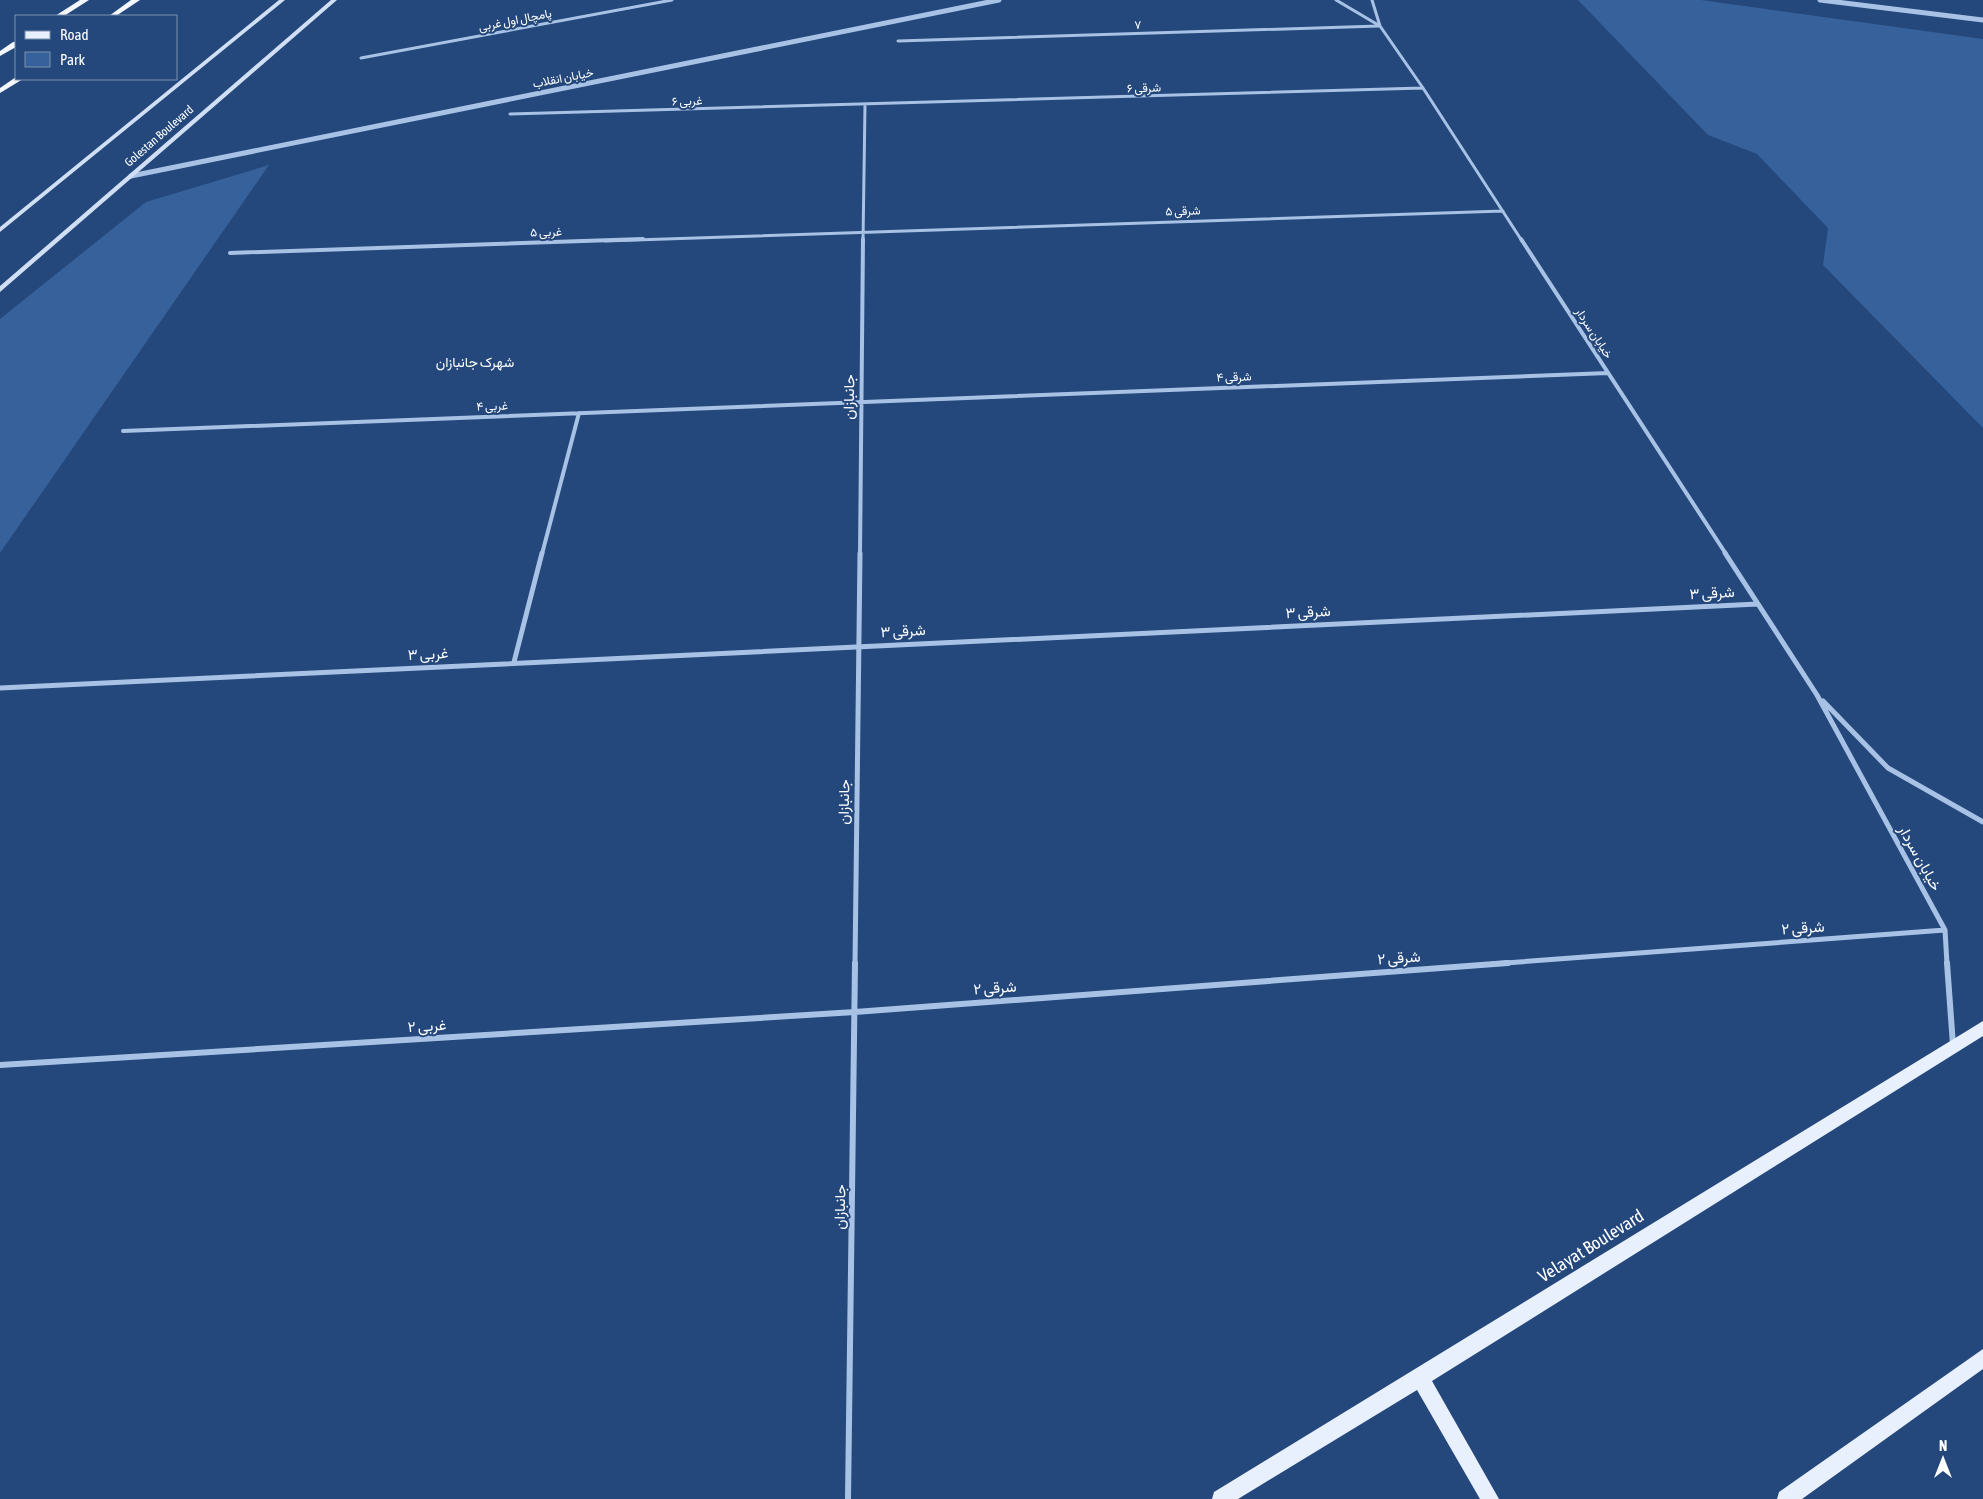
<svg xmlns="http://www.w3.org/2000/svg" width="1983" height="1499" font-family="'Asap Condensed',Vazirmatn,sans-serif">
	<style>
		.green { fill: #37619a }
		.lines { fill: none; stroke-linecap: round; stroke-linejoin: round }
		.minor-far3 { stroke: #a8c2e5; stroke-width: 3 }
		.minor-far2 { stroke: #a8c2e5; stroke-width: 4 }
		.minor-far1 { stroke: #a8c2e5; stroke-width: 5 }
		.minor { stroke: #a8c2e5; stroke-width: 6 }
		.tertiary { stroke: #a8c2e5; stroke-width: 5 }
		.secondary { fill: #d1dff5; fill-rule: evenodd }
		.primary { fill: #e8effd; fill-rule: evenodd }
		.trunk { fill: #f4f7fe; fill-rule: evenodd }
		.labels { text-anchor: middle; stroke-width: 4; stroke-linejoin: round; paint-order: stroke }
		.far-street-label { font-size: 12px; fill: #fff; stroke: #24487c }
		.far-neighbourhood-label { font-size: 14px; fill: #fff; stroke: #24487c }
		.street-label { font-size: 15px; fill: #fff; stroke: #24487c }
		.near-street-label { font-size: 18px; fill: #fff; stroke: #24487c }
	</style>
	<rect width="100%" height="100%" fill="#24487c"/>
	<path class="green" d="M1578,0H1701L1983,39V428L1823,265L1828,228L1757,154L1708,135Z
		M269,165L0,553V319L146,202Z"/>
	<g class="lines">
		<path class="minor-far3" d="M1336,0L1380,26L1423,88L1522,241
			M1372,0L1380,26
			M898,41L1379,26
			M361,58L672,0
			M510,114L1423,88
			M605,241L1503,211
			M863,241L865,105"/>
		<path class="minor-far2" d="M1521,239L1726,554
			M230,253L643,239
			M123,431L1608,373
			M542,554L579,413
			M860,554L863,239"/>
		<path class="minor-far1" d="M1725,553L1817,695L1945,930L1947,964
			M514,662L542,553
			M0,688L1758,604
			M1823,701L1888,768L1983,822
			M855,964L860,553
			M1492,964L1945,930"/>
		<path class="minor" d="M1947,963L1953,1045
			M0,1065L855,1012L1508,963
			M848,1499L855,963"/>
		<path class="tertiary" d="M1820,0L1983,20
			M131,176L999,0"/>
		<path class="secondary" d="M279,0H285L0,232V227Z
			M331,0H337L0,292V286Z"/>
		<path class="primary" d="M1983,1021V1036L1432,1381L1499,1499H1480L1417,1390L1238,1499H1212L1214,1492Z
			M1983,1349V1369L1802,1499H1777L1779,1492Z"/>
		<path class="trunk" d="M80,0H89L64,16H55Z
			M131,0H140L116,16H109Z
			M13,42H16V47L0,56V51Z
			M16,77L23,79L0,93V88Z"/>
	</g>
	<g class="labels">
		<g class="far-street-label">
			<text transform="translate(515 20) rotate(-11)" y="4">پامچال اول غربی</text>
			<text transform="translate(1138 25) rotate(-2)" y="4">۷</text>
			<text transform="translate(563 78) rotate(-11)" y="4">خیابان انقلاب</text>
			<text transform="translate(1144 88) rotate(-2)" y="4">۶ شرقی</text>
			<text transform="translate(687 101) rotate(-2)" y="4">۶ غربی</text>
			<text transform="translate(159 136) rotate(-41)" y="4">Golestan Boulevard</text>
			<text transform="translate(1183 211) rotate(-2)" y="4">۵ شرقی</text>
			<text transform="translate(546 232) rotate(-2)" y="4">۵ غربی</text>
			<text transform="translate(1594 333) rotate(57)" y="4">خیابان سردار</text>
			<text transform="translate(1234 377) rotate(-2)" y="4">۴ شرقی</text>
			<text transform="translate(492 406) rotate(-2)" y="4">۴ غربی</text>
		</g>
		<g class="far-neighbourhood-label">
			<text x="475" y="367">شهرک جانبازان</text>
		</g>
		<g class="street-label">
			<text transform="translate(849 397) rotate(-89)" y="5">جانبازان</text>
			<text transform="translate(1712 593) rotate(-3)" y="5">۳ شرقی</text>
			<text transform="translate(1308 612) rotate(-3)" y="5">۳ شرقی</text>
			<text transform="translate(903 631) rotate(-3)" y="5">۳ شرقی</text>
			<text transform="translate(428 654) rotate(-3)" y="5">۳ غربی</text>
			<text transform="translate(844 802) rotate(-89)" y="5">جانبازان</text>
			<text transform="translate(1920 858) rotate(61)" y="5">خیابان سردار</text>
			<text transform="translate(1803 928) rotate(-4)" y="5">۲ شرقی</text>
			<text transform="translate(1399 958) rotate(-4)" y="5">۲ شرقی</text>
			<text transform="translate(995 988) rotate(-4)" y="5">۲ شرقی</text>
			<text transform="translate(427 1026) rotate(-4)" y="5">۲ غربی</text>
			<text transform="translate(840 1207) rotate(-89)" y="5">جانبازان</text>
		</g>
		<g class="near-street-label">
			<text transform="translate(1591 1246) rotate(-32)" y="6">Velayat Boulevard</text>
		</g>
	</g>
	<rect x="15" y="15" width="162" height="65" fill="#24487c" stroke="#7c91b0"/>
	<rect x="25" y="31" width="25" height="8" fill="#e8effd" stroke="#7c91b0"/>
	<text x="60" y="40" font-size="15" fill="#ffffff">Road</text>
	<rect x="25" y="52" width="25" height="15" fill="#37619a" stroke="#7c91b0"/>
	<text x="60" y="65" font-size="15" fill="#ffffff">Park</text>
	<g transform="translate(1943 1459)" stroke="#24487c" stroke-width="4" paint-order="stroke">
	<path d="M0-4L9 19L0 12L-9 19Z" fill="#ffffff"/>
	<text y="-8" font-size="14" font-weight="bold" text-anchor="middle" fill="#ffffff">N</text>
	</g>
</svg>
